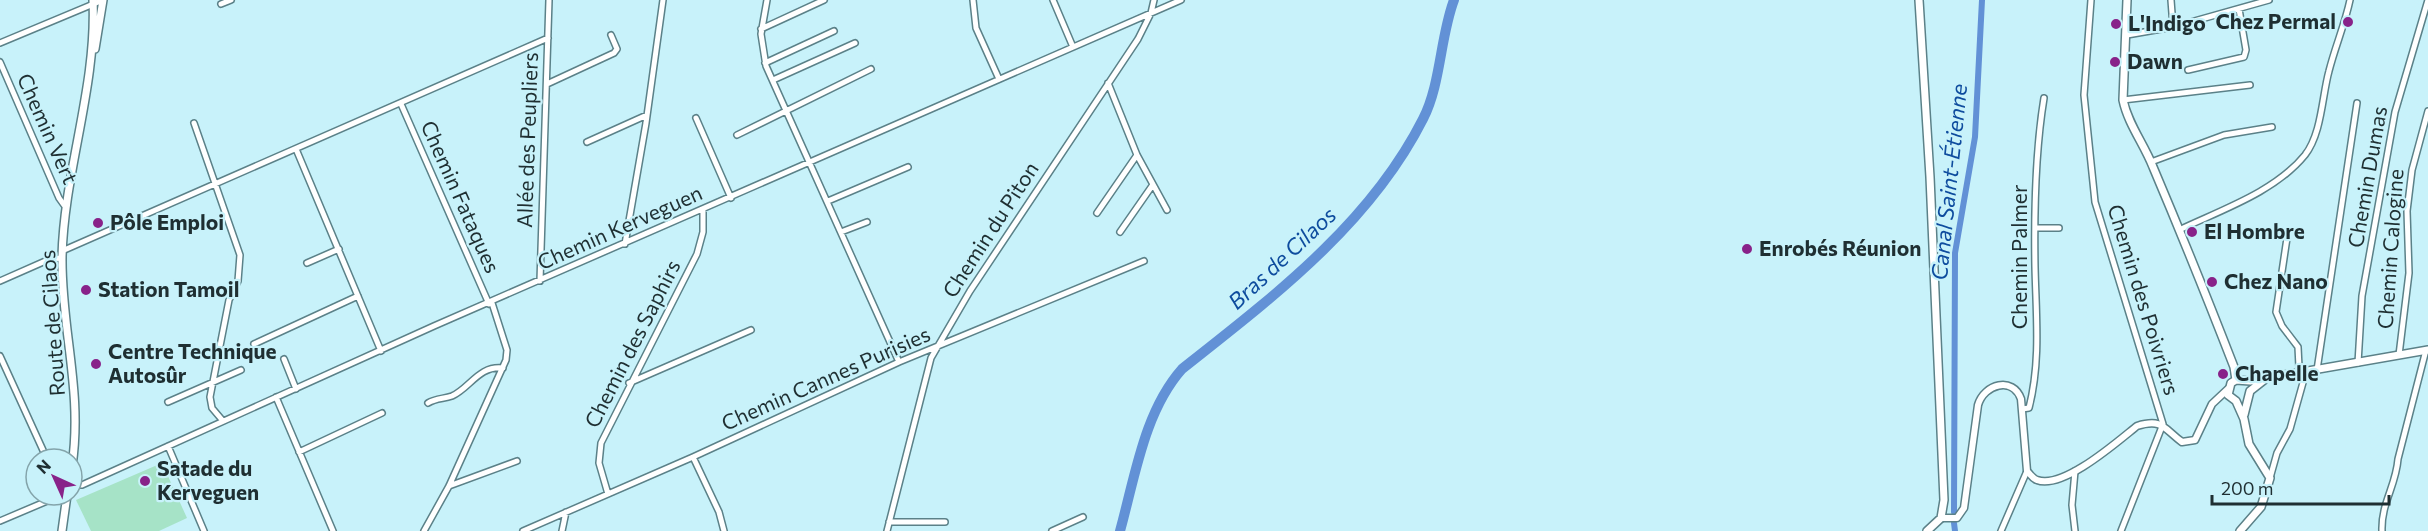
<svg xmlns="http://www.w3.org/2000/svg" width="2428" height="531" font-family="Commissioner,sans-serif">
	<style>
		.green { fill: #a6e3c7 }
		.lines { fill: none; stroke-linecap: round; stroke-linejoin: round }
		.canal { stroke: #6291d6; stroke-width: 6 }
		.river { stroke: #6291d6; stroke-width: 10 }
		.minor-casing { stroke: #5b8188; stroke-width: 8 }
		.tertiary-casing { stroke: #5b8188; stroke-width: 9 }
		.secondary-casing { stroke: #5b8188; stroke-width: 10 }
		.minor { stroke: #fff; stroke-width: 5 }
		.tertiary { stroke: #fff; stroke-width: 6 }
		.secondary { stroke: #fff; stroke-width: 7 }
		.poi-dot { fill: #882289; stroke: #c8f2fa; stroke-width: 2 }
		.labels { text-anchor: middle; stroke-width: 4.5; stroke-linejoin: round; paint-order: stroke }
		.poi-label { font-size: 21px; font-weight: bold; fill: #1f2f32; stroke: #c8f2fa; text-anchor: start }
		.street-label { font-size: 21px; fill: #1f2f32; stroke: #c8f2fa }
		.water-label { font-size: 22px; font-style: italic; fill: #0e4c9e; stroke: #c8f2fa }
	</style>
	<rect width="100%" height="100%" fill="#c8f2fa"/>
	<path class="green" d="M162,463L187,518L159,531H91L76,500Z"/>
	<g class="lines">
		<path class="canal" d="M1954,512L1955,253L1975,137L1982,0
			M1954,523L1955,531"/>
		<path class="river" d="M1120,531C1135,477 1144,412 1182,369C1273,297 1370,224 1423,119C1441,84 1440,37 1454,0"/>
		<defs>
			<path id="minor" d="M767,0L761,34L766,66L899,362
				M973,0L976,28L999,79
				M1053,0L1073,47
				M2091,0L2084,95L2095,202L2163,424L2121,531
				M2171,0L2173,27
				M221,4L231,0
				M761,29L824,0
				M2127,35L2173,27L2269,0
				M0,43L103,0
				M0,62L59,198L64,205H67
				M765,63L834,31
				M2188,70L2244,57L2246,50L2239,9
				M773,80L855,43
				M1108,83L1137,155L1167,210
				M547,84L614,53L617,49L611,35
				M2123,100L2250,85
				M401,104L489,304
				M696,118L731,198
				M194,123L240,255L238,281L229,300L210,397L212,408L223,421
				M737,135L871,69
				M587,142L647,115
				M296,149L381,351
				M2151,162L2224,135L2272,127
				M828,201L908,167
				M1097,213L1137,155
				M2035,228H2059
				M2179,230C2221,210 2275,192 2305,155C2322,133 2322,96 2329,71C2335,47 2345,24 2350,0
				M841,232L867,222
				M1120,232L1152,186
				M625,244L646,123L663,0
				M62,251L548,38
				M307,263L339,249
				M0,281L50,259L62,258
				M540,281L549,0
				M254,344L358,296
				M2399,355L2409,273L2407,211L2412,170L2428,111
				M0,356L47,459
				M284,359L296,389
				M2358,363L2362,296L2395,112L2428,0
				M2317,370L2357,103
				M629,383L751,330
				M276,397L333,531
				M168,402L241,370
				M428,403C436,398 444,399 452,396C470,388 479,365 503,368
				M2022,409L2029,408C2041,361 2036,314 2035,267C2034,210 2035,153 2044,98
				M168,446L204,531
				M299,452L382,413
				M693,457L719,512L724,531
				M2270,478L2277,453L2290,429L2304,379L2299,367L2298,347L2282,326L2276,312L2287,238
				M72,485H82L434,326L1181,0
				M449,486L517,461
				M608,494L599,463L601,443L697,254L703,232V210
				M0,521L59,496H67
				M889,522H945
				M424,531L449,486L506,360L507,350L492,303
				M523,531L693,457L899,362L1144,261
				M562,531L566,512
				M887,531L931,358L970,291L1138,39L1151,13L1154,0
				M1052,531L1083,517
				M2001,531L2027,471
				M2075,531L2072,505L2075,471
				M2382,531C2381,503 2396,486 2398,459L2426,350"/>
			<path id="tertiary" d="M1941,518H1957L1964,508L1978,405C1984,384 2013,376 2021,399L2027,471C2030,474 2033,479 2037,480C2063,490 2118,441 2137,426C2163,418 2164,429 2182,442L2195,440L2212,404L2228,389"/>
			<path id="secondary" d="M1919,0L1930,177L1944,500L1941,518L1927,531
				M2127,0L2123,100C2128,124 2144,144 2153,167C2181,233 2208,300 2234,367L2236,380
				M95,49L103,0
				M2244,415L2250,391L2264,380
				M72,466C83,391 61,329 62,257C64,171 97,87 93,0
				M62,531L67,495
				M2240,531L2261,507L2270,478L2249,444L2244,419L2236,401L2228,395L2231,383L2236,380L2250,381L2428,350"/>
		</defs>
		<use href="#minor" class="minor-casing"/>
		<use href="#tertiary" class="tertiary-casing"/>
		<use href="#secondary" class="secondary-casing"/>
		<use href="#minor" class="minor"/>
		<use href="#tertiary" class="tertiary"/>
		<use href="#secondary" class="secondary"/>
	</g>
	<g class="poi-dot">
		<circle cx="2348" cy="22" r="6"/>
		<circle cx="2116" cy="24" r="6"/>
		<circle cx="2115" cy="62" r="6"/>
		<circle cx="98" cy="223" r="6"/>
		<circle cx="2192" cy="232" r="6"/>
		<circle cx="1747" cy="249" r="6"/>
		<circle cx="2212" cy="282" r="6"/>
		<circle cx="86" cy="290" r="6"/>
		<circle cx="96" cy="364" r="6"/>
		<circle cx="2223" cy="374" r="6"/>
		<circle cx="145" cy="481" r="6"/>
	</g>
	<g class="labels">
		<g class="poi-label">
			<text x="2336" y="29" text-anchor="end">Chez Permal</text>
			<text x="2128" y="31">L'Indigo</text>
			<text x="2127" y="69">Dawn</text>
			<text x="110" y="230">Pôle Emploi</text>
			<text x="2204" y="239">El Hombre</text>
			<text x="1759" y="256">Enrobés Réunion</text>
			<text x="2224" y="289">Chez Nano</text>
			<text x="98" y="297">Station Tamoil</text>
			<text x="108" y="359">Centre Technique<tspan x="108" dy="24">Autosûr</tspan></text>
			<text x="2235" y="381">Chapelle</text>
			<text x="157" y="476">Satade du<tspan x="157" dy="24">Kerveguen</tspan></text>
		</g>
		<g class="street-label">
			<text transform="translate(47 129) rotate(66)" y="7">Chemin Vert</text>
			<text transform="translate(528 140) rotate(-88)" y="7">Allée des Peupliers</text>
			<text transform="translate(2368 177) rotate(-80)" y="7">Chemin Dumas</text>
			<text transform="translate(460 197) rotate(66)" y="7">Chemin Fataques</text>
			<text transform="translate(620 228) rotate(-24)" y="7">Chemin Kerveguen</text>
			<text transform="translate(991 230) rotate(-57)" y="7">Chemin du Piton</text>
			<text transform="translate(2391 249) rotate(-86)" y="7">Chemin Calogine</text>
			<text transform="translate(2020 257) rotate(-90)" y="7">Chemin Palmer</text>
			<text transform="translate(2143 300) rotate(73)" y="7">Chemin des Poivriers</text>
			<text transform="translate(53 323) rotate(-94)" y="7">Route de Cilaos</text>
			<text transform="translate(633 344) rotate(-63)" y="7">Chemin des Saphirs</text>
			<text transform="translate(826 379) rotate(-24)" y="7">Chemin Cannes Purisies</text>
		</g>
		<g class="water-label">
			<text transform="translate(1949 182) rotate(-84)" y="8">Canal Saint-Étienne</text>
			<text transform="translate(1282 258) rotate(-43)" y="8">Bras de Cilaos</text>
		</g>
	</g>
	<g transform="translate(54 477) rotate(315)"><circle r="28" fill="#c8f2fa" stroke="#84a4aa" stroke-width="1.5"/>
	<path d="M0-4.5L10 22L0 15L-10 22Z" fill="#882289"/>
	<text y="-9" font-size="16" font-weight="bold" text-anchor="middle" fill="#1f2f32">N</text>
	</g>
	<path d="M2212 495v9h177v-9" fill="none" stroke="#1f2f32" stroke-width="3"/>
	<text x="2221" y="495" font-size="18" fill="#1f2f32" stroke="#c8f2fa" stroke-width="4.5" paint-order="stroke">200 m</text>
</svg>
